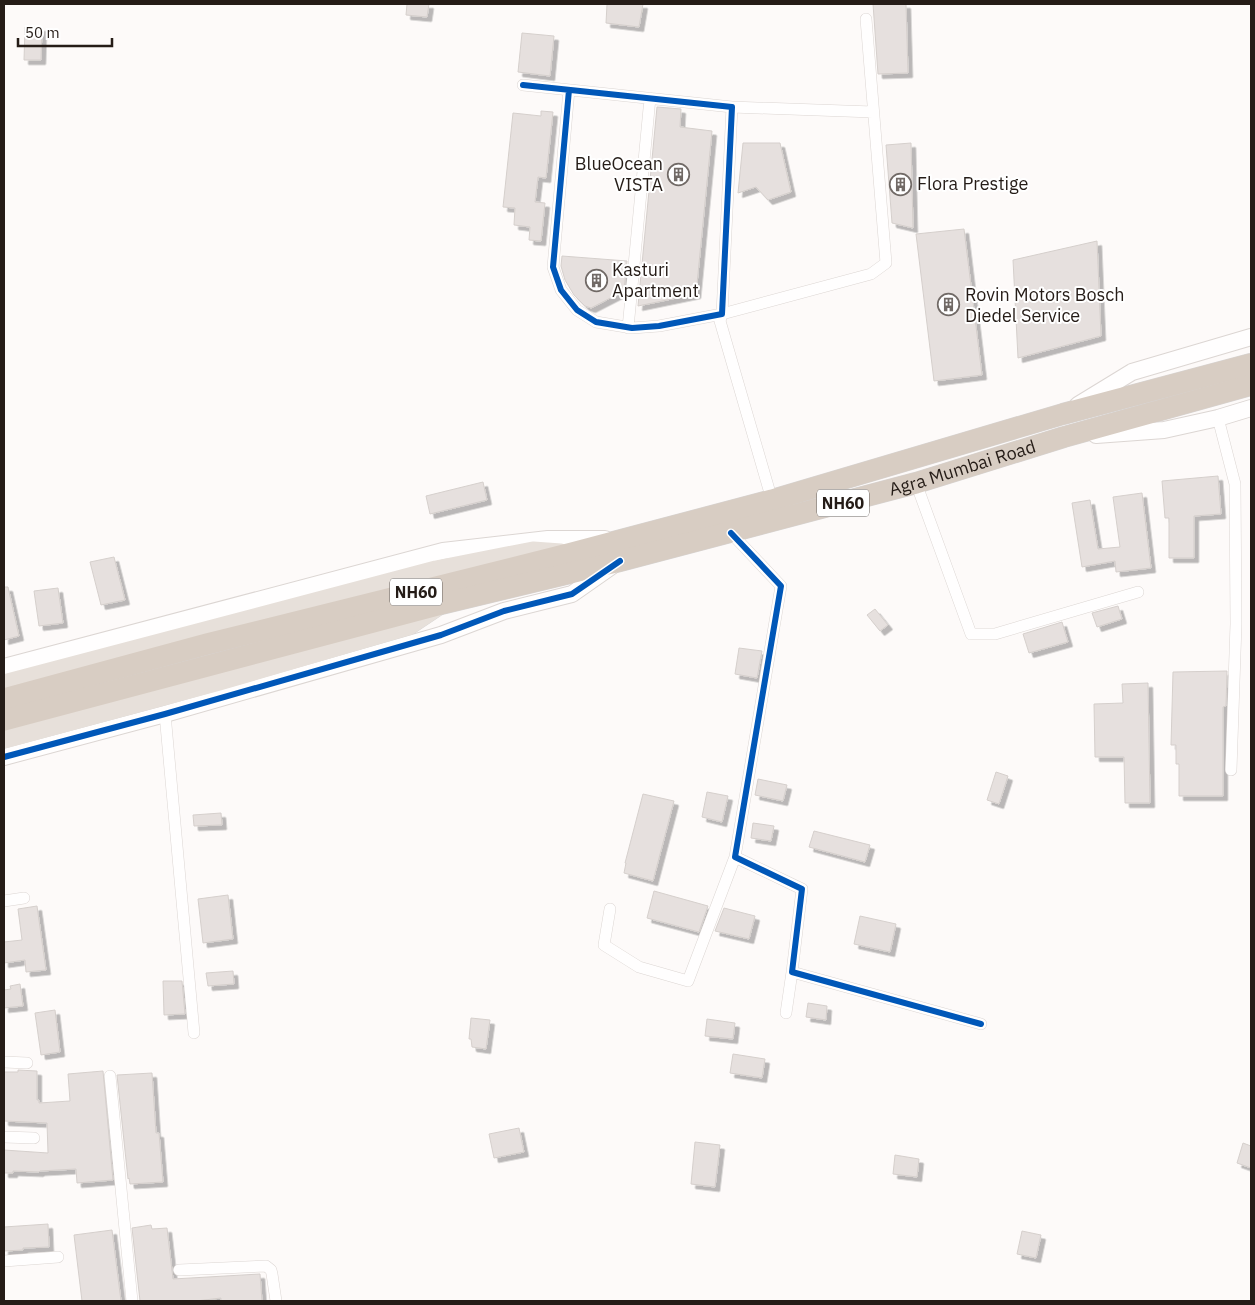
<svg xmlns="http://www.w3.org/2000/svg" width="1255" height="1305" font-family="'IBM Plex Sans',sans-serif">
	<style>
		.building { fill: #e6e0de; stroke: #d5cfcc; filter: url(#shadow) }
		.lines { fill: none; stroke-linecap: round; stroke-linejoin: round }
		.street-casing { stroke: #dcd6d3; stroke-width: 12 }
		.secondary-casing { stroke: #dcd6d3; stroke-width: 18 }
		.primary-casing { stroke: #d7d4d3; stroke-width: 20 }
		.highway-casing { stroke: #d7d4d3; stroke-width: 22 }
		.street { stroke: #fffefe; stroke-width: 11 }
		.secondary { stroke: #fffefe; stroke-width: 16 }
		.primary { stroke: #e7e0da; stroke-width: 19 }
		.highway { stroke: #d8cdc3; stroke-width: 21 }
		.cycleway-casing { stroke: #fff; stroke-width: 9 }
		.cycleway { stroke: #0057b8; stroke-width: 6 }
		.labels { text-anchor: middle; stroke-width: 4; stroke-linejoin: round; paint-order: stroke }
		.shield { fill: #fff; stroke: #66605d; stroke-width: 1 }
		.shield-label { font-size: 16px; font-weight: bold; fill: #251c17 }
		.poi-label { font-size: 18px; fill: #251c17; stroke: #fff; text-anchor: start }
		.street-label { font-size: 18px; fill: #251c17; stroke: #fff }
	</style>
	<defs>
		<filter id="shadow"><feDropShadow dx="4.5" dy="4.5" stdDeviation="0" flood-color="#0004"/></filter>
	</defs>
	<rect width="100%" height="100%" fill="#fdfaf9"/>
	<path class="building" d="M407,4H429L427,17L406,15Z
		M607,4H643L639,27L606,23Z
		M873,4H906L908,73L878,74Z
		M25,27H42L41,60H24Z
		M522,33L554,36L550,76L518,72Z
		M657,107L681,109L680,127L712,131L696,294L638,306Z
		M541,111L553,112L546,178L538,177L535,202L545,203L541,241L529,240L530,227L514,225L515,208L503,207L513,113L541,116Z
		M743,143H780L791,192L768,200L756,187L738,193Z
		M911,143L913,228L892,223L886,145Z
		M964,229L982,375L934,381L916,234Z
		M1097,241L1101,336L1018,358L1013,260Z
		M562,256L627,261L624,291L591,308L585,306L574,295L565,280L561,266Z
		M1218,476L1221,514L1194,516V558H1169V518H1165L1162,481Z
		M483,482L487,500L430,514L426,496Z
		M1142,493L1151,568L1116,572L1115,561L1082,567L1072,503L1090,500L1098,549L1120,547L1113,497Z
		M114,557L125,600L101,605L90,562Z
		M4,587H8L19,636L4,640Z
		M58,588L63,623L39,626L34,591Z
		M1118,606L1122,619L1097,627L1092,613Z
		M875,609L888,625L880,631L867,615Z
		M1062,622L1068,642L1029,653L1023,634Z
		M739,648L762,651L757,678L735,674Z
		M1227,671L1226,706L1223,707V796H1179V764H1176V745H1171L1173,672Z
		M1148,683L1150,803H1125L1124,757H1095L1094,704L1123,703L1122,684Z
		M996,772L1008,776L999,804L987,800Z
		M758,779L787,785L783,801L755,795Z
		M707,792L728,796L722,822L702,817Z
		M643,794L674,801L653,881L624,873L626,863H625Z
		M221,813L222,825L194,826L193,815Z
		M753,823L774,826L771,841L751,838Z
		M814,831L870,845L865,862L809,847Z
		M654,891L708,906L699,932L647,918Z
		M228,895L233,939L203,943L198,899Z
		M37,906L46,970L26,972L25,960L4,963V942L22,940L18,909Z
		M724,908L755,916L749,939L715,931Z
		M860,916L896,924L890,952L854,944Z
		M233,971L234,984L208,986L206,973Z
		M163,981H182L185,1014L164,1015Z
		M20,984L23,1006L4,1008V990L11,989L10,986Z
		M808,1003L827,1006L826,1020L806,1017Z
		M55,1010L60,1052L41,1055L35,1013Z
		M471,1018L490,1020L486,1049L472,1047L471,1039H469Z
		M707,1019L735,1023L733,1039L705,1036Z
		M733,1054L765,1059L762,1078L730,1073Z
		M18,1070L37,1071V1100H39V1103L70,1101L68,1074L103,1071L113,1180L77,1183L76,1169L40,1171L39,1172L13,1171V1173H4V1150L48,1153L47,1123L4,1121V1072H18Z
		M152,1073L156,1133H159L163,1182L130,1184L129,1178L128,1179L117,1075Z
		M519,1128L524,1152L494,1158L489,1134Z
		M695,1142L720,1145L715,1187L691,1184Z
		M1243,1143L1251,1146V1168L1237,1163Z
		M895,1155L919,1159L917,1177L893,1174Z
		M48,1224L49,1247L23,1248V1250L4,1251V1227Z
		M151,1225L152,1229L167,1228L173,1279L260,1274L262,1301H221V1298L196,1301H140L132,1228Z
		M112,1230L121,1301H82L74,1235Z
		M1022,1231L1041,1235L1036,1258L1017,1254Z"/>
	<g class="lines">
		<defs>
			<path id="street" d="M523,85L732,107L722,314L659,326L632,328L596,322L577,310L561,290L553,267L569,90
				M732,107L873,112
				M628,328L650,98
				M1218,418L1235,484L1236,624L1231,770
				M916,483L971,634H995L1138,592
				M772,500L720,321L722,314L871,274L886,263L866,19
				M731,533L781,586L735,857L802,889L792,972L981,1024
				M165,714L194,1033
				M4,901L24,898
				M610,909L604,945L639,967L688,981L735,857
				M786,1013L792,972
				M4,1062L27,1063
				M110,1076L132,1301
				M4,1137L34,1138
				M4,1261L58,1257
				M179,1270L266,1266L271,1270L272,1274L276,1301"/>
			<path id="secondary" d="M1078,405L1132,372L1251,337
				M1096,435L1164,430L1218,418L1251,408
				M4,667L443,551L548,539H605
				M4,757L165,714L441,635L504,611L572,594L612,566"/>
			<path id="primary" d="M4,684L436,570L533,551L561,553
				M4,739L219,681L408,626L435,608"/>
			<g id="highway">
				<path d="M4,699L207,644L572,553L772,500L1063,414L1251,364"/>
				<path id="s1" d="M4,720L441,604L620,561L916,483L1064,437L1251,385"/>
			</g>
		</defs>
		<use href="#street" class="street-casing"/>
		<use href="#secondary" class="secondary-casing"/>
		<use href="#primary" class="primary-casing"/>
		<use href="#highway" class="highway-casing"/>
		<use href="#street" class="street"/>
		<use href="#secondary" class="secondary"/>
		<use href="#primary" class="primary"/>
		<use href="#highway" class="highway"/>
		<defs>
			<path id="cycleway" d="M523,85L732,107L722,314L659,326L632,328L596,322L577,310L561,290L553,267L569,90
				M731,533L781,586L735,857L802,889L792,972L981,1024
				M4,757L165,714L441,635L504,611L572,594L620,561"/>
		</defs>
		<use href="#cycleway" class="cycleway-casing"/>
		<use href="#cycleway" class="cycleway"/>
	</g>
	<defs>
		<symbol id="building-ring" viewBox="-11 -11 22 22"><circle r="9.5" fill="#fff" stroke="#716a66" stroke-width="1.5"/><path d="M-4-6H4V6H1V3H-1V6H-4ZM-2.5-4.3h1.7v1.8h-1.7ZM.8-4.3h1.7v1.8H.8ZM-2.5-1h1.7V.8h-1.7ZM.8-1h1.7V.8H.8Z" fill="#716a66"/></symbol>
	</defs>
	<g fill-rule="evenodd">
		<use href="#building-ring" x="666" y="162" width="25" height="25"/>
		<use href="#building-ring" x="888" y="172" width="25" height="25"/>
		<use href="#building-ring" x="584" y="268" width="25" height="25"/>
		<use href="#building-ring" x="936" y="292" width="25" height="25"/>
	</g>
	<g class="labels">
		<g class="shield">
			<rect x="817" y="489.5" width="52" height="27" rx="4"/>
			<rect x="390" y="578.5" width="52" height="27" rx="4"/>
		</g>
		<g class="shield-label">
			<text x="843" y="509">NH60</text>
			<text x="416" y="598">NH60</text>
		</g>
		<g class="poi-label">
			<text x="663" y="170" text-anchor="end">BlueOcean<tspan x="663" dy="21">VISTA</tspan></text>
			<text x="917" y="190">Flora Prestige</text>
			<text x="612" y="276">Kasturi<tspan x="612" dy="21">Apartment</tspan></text>
			<text x="965" y="301">Rovin Motors Bosch<tspan x="965" dy="21">Diedel Service</tspan></text>
		</g>
		<g class="street-label">
			<text dy="6" stroke="none"><textPath href="#s1" startOffset="991">Agra Mumbai Road</textPath></text>
		</g>
	</g>
	<rect width="1255" height="1305" fill="none" stroke="#251c17" stroke-width="10"/>
	<path d="M18 38v8h94v-8" fill="none" stroke="#251c17" stroke-width="2.5"/>
	<text x="25" y="38" font-size="15" fill="#251c17" stroke="#ffffff" stroke-width="4" paint-order="stroke">50 m</text>
</svg>
